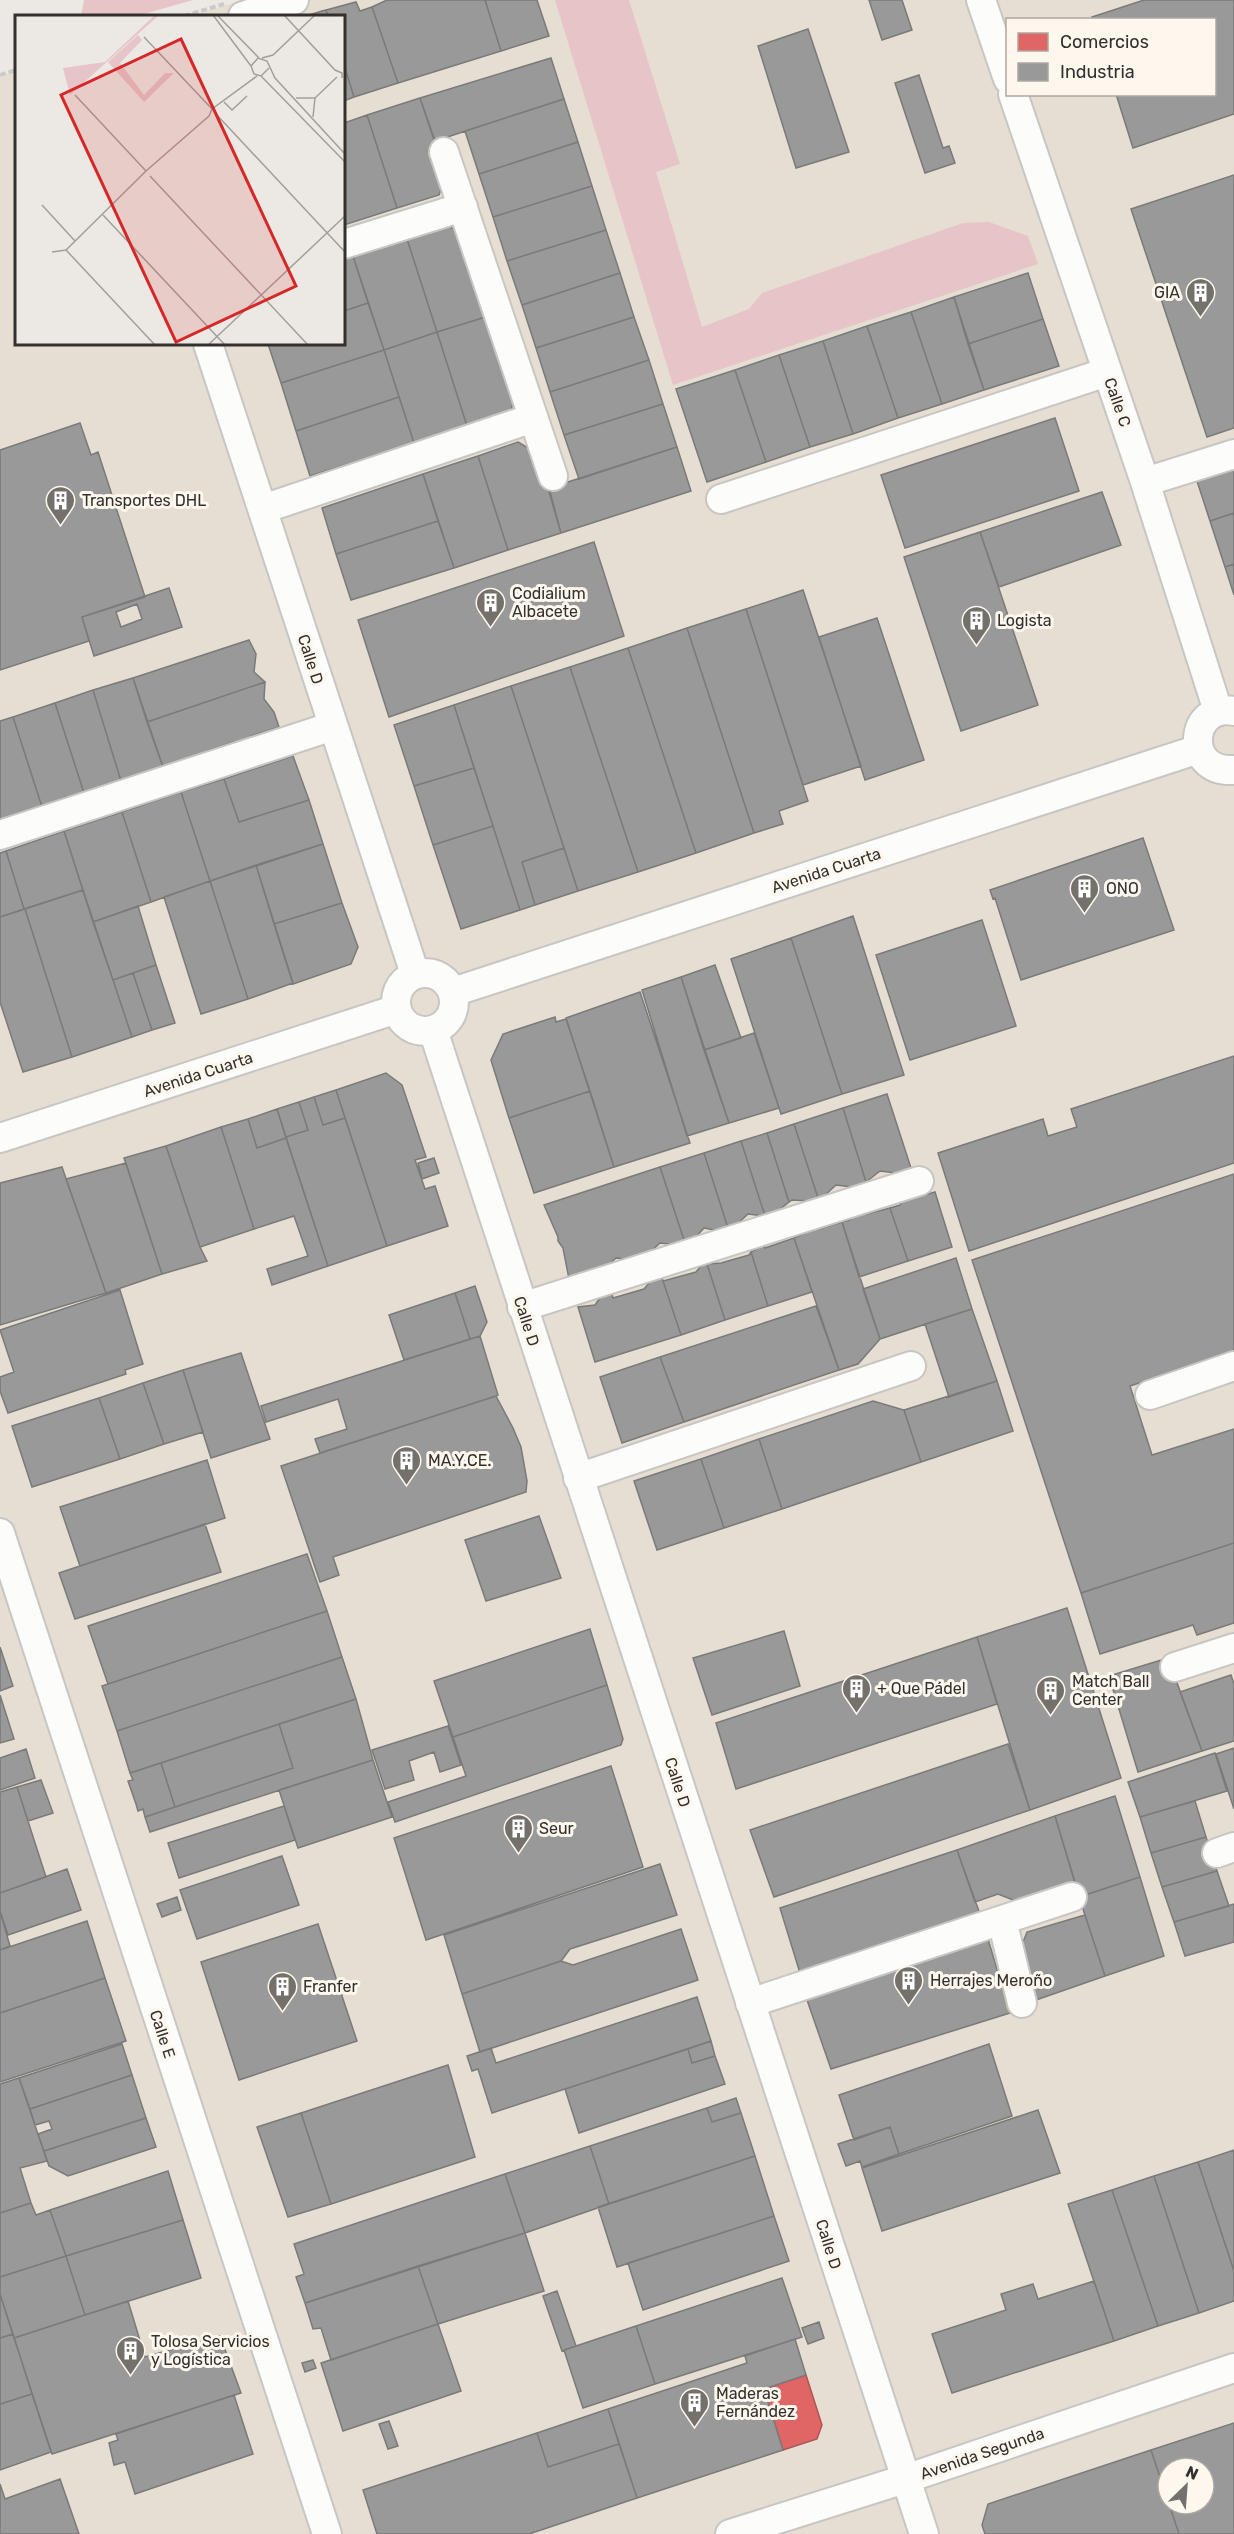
<svg xmlns="http://www.w3.org/2000/svg" width="1234" height="2534" font-family="Rubik,sans-serif">
	<style>
		.built { fill: #e6ded3; fill-rule: evenodd }
		.green { fill: #e6c4c7 }
		.shops { fill: #e06666; stroke: #ac5655; stroke-width: 1.5 }
		.industry { fill: #999; stroke: #7a7a79; stroke-width: 1.5; fill-rule: evenodd }
		.lines { fill: none; stroke-linecap: round; stroke-linejoin: round }
		.minor-casing { stroke: #c8c6c2; stroke-width: 32 }
		.path { stroke: #cbcac9; stroke-width: 4; stroke-dasharray: 6 3; stroke-linecap: butt }
		.minor { stroke: #fcfcfb; stroke-width: 28 }
		.labels { text-anchor: middle; stroke-width: 6; stroke-linejoin: round; paint-order: stroke }
		.poi-label { font-size: 16px; fill: #33302d; stroke: #fdf7ee; text-anchor: start }
		.street-label { font-size: 16px; fill: #33302d; stroke: #fdf7ee }
		.inset-road { fill: none; stroke: #a29f9b; stroke-width: 1.5 }
		.view { fill: #d62828; fill-opacity: 0.15; stroke: #d62828; stroke-width: 3 }
		.inset-edge { fill: none; stroke: #33302d; stroke-width: 3 }
	</style>
	<rect width="100%" height="100%" fill="#ece9e4"/>
	<path class="built" d="M243,0H1234V2534H0V76L16,71V344H344V16H190ZM1008,20H1214V94H1008ZM1168,2468H1204V2504H1168Z"/>
	<path class="green" d="M84,0H193L137,16H81Z
		M555,0H629L680,164L656,172L702,327L749,309L762,293L963,223L989,222L1028,236L1038,264L673,385Z"/>
	<path class="shops" d="M806,2375L822,2425L817,2439L783,2450L764,2389Z"/>
	<path class="industry" d="M387,0H485L501,51L398,83L372,7Z
		M485,0H537L549,36L501,51Z
		M869,0H902L912,30L882,40Z
		M1144,0H1234V114L1133,148L1116,94H1214V20H1093L1092,17Z
		M356,2L360,11L372,7L398,83L354,97L344,65V16H328L326,10Z
		M326,10L328,16H306L322,11Z
		M808,29L849,152L796,168L758,46Z
		M551,58L564,99L435,141L420,98Z
		M344,65L354,97L344,101Z
		M919,75L943,148L949,146L955,163L925,173L895,83Z
		M420,98L446,176L439,195L397,208L367,115Z
		M564,99L578,142L479,174L465,131Z
		M367,115L397,208L344,225V123Z
		M578,142L592,186L493,217L479,174Z
		M1234,175V428L1207,437L1131,209Z
		M592,186L606,230L507,261L493,217Z
		M447,225L466,236L492,315L437,332L407,239Z
		M606,230L620,273L522,305L507,261Z
		M407,239L437,332L384,350L353,256Z
		M353,256L368,303L344,311V259Z
		M620,273L634,317L536,348L522,305Z
		M1028,273L1043,319L968,344L954,297Z
		M954,297L984,390L942,404L911,312Z
		M368,303L384,350L281,383L268,344H344V311Z
		M911,312L942,404L898,418L867,326Z
		M492,315L517,393L510,412L467,426L437,332Z
		M634,317L649,360L550,392L536,348Z
		M1043,319L1059,366L984,390L968,344Z
		M867,326L898,418L853,434L823,341Z
		M437,332L467,426L414,443L384,350Z
		M823,341L853,434L810,447L779,355Z
		M384,350L399,397L296,431L281,383Z
		M779,355L810,447L766,462L735,370Z
		M649,360L663,404L564,435L550,392Z
		M735,370L766,462L707,482L676,389Z
		M399,397L414,443L310,476L296,431Z
		M663,404L677,447L579,479L564,435Z
		M1055,418L1079,491L905,548L881,475Z
		M80,423L91,455L98,452L145,597L82,617L89,641L0,670V450Z
		M518,442L538,454L561,533L508,550L478,456Z
		M677,447L691,491L561,533L549,488Z
		M478,456L508,550L454,568L423,474Z
		M1234,466V513L1210,521L1196,478Z
		M423,474L438,521L336,554L322,508Z
		M1102,492L1121,545L999,587L980,532Z
		M1234,513V564L1225,567L1210,521Z
		M438,521L454,568L351,600L336,554Z
		M980,532L1038,705L961,731L904,557Z
		M594,542L624,636L389,717L358,620Z
		M1234,564V595L1225,567Z
		M169,588L182,627L94,656L82,617ZM137,604L142,619L121,627L116,612Z
		M803,590L861,766L803,785L746,609Z
		M746,609L808,801L779,811L783,824L754,833L687,628Z
		M877,618L924,760L865,780L819,637Z
		M687,628L754,833L696,853L628,648Z
		M249,640L256,654L254,672L265,682L147,722L133,678Z
		M628,648L696,853L638,872L570,667Z
		M570,667L638,872L578,891L511,686Z
		M133,678L163,767L150,774L148,771L121,781L93,690Z
		M265,682L264,699L274,712L279,727L251,736L237,746L234,742L207,751L193,760L191,757L163,767L147,722Z
		M511,686L564,848L522,862L535,905L520,910L454,705Z
		M93,690L121,781L109,788L107,784L84,793L55,703Z
		M55,703L84,793L69,801L66,797L42,807L13,717Z
		M454,705L474,768L414,786L394,725Z
		M13,717L42,807L27,815L25,811L0,820V721Z
		M293,756L309,800L239,822L224,779Z
		M474,768L493,826L433,845L414,786Z
		M224,779L239,822L309,800L323,844L210,881L181,792Z
		M181,792L210,881L151,902L122,812Z
		M122,812L151,902L93,922L64,831Z
		M493,826L520,910L461,929L433,845Z
		M64,831L83,890L24,909L6,851Z
		M1143,838L1174,930L1021,980L995,898L993,899L990,890Z
		M323,844L342,903L274,924L256,865Z
		M564,848L578,891L535,905L522,862Z
		M6,851L24,909L0,917V853Z
		M256,865L293,983L248,999L210,881Z
		M210,881L248,999L201,1014L164,897Z
		M83,890L132,1037L72,1057L25,909Z
		M342,903L358,947L351,964L293,984L274,924Z
		M138,906L156,965L113,980L93,922Z
		M25,909L72,1057L23,1072L0,1002V917Z
		M853,916L904,1075L842,1094L791,938Z
		M982,920L1016,1026L910,1060L876,955Z
		M791,938L842,1094L781,1114L731,959Z
		M156,965L175,1023L152,1030L133,973Z
		M715,965L741,1038L704,1050L681,977Z
		M133,973L152,1030L132,1037L113,980Z
		M681,977L729,1123L687,1136L642,990Z
		M640,992L690,1143L614,1167L566,1018Z
		M555,1017L556,1022L566,1019L590,1091L509,1118L491,1060L503,1034Z
		M754,1033L779,1108L729,1123L704,1050Z
		M1234,1056V1163L969,1251L938,1153L1043,1119L1048,1136L1077,1127L1071,1109Z
		M386,1073L402,1085L426,1157L415,1160L425,1189L435,1186L448,1226L387,1246L336,1090Z
		M336,1090L345,1118L323,1125L314,1097Z
		M590,1091L614,1167L534,1193L509,1118Z
		M887,1094L911,1168L896,1173L880,1171L866,1182L843,1108Z
		M314,1097L323,1125L345,1118L387,1246L328,1266L286,1137L308,1130L299,1102Z
		M299,1102L308,1130L286,1137L277,1109Z
		M843,1108L866,1182L852,1187L836,1185L824,1196L818,1198L794,1124Z
		M277,1109L286,1138L257,1148L248,1119Z
		M248,1119L257,1148L286,1138L328,1266L272,1285L267,1269L308,1256L294,1216L254,1229L221,1127Z
		M794,1124L818,1198L809,1201L792,1200L789,1202L767,1133Z
		M221,1127L254,1229L200,1247L166,1146Z
		M767,1133L789,1202L779,1210L765,1216L741,1141Z
		M741,1141L765,1216L748,1214L735,1226L728,1228L704,1153Z
		M166,1146L200,1247L207,1261L162,1274L124,1158Z
		M704,1153L728,1228L720,1231L704,1228L693,1240L685,1243L660,1167Z
		M434,1158L439,1173L422,1179L418,1163Z
		M126,1163L162,1274L106,1293L66,1179Z
		M62,1167L106,1293L0,1325V1183Z
		M660,1167L685,1243L677,1245L660,1243L648,1254L633,1260L616,1258L604,1269L569,1279L563,1248L558,1241V1237L544,1205Z
		M1234,1174V1352L1130,1386L1152,1455L1234,1429V1543L1081,1593L972,1260Z
		M935,1192L952,1247L908,1261L890,1208L900,1205L904,1197L917,1193L918,1197Z
		M890,1208L908,1261L859,1277L842,1222L850,1220L854,1214L865,1211L866,1214Z
		M842,1222L880,1339L858,1364L839,1370L794,1238L816,1228L819,1229Z
		M794,1238L812,1292L768,1306L751,1252L764,1245L765,1248Z
		M751,1252L768,1306L725,1320L707,1264L721,1263L749,1255Z
		M956,1258L972,1309L880,1339L863,1289Z
		M707,1264L725,1320L681,1335L663,1281L696,1272L701,1266Z
		M662,1278L681,1335L595,1362L578,1307L595,1305L600,1298L612,1294L613,1298L644,1289L650,1282Z
		M475,1286L487,1322L480,1336L470,1339L455,1293Z
		M120,1290L143,1364L125,1370L126,1374L8,1413L0,1391V1377L14,1372L0,1330Z
		M455,1293L470,1339L404,1360L389,1315Z
		M816,1306L839,1370L684,1422L660,1357Z
		M972,1309L997,1381L949,1397L925,1324Z
		M480,1336L498,1395L496,1396L320,1453L315,1439L347,1429L338,1399L266,1422L261,1406Z
		M241,1353L270,1439L211,1458L183,1370Z
		M660,1357L684,1422L622,1443L600,1377Z
		M183,1370L203,1432L164,1444L143,1383Z
		M997,1381L1013,1431L921,1462L904,1410Z
		M143,1383L164,1444L120,1459L99,1398Z
		M496,1396L513,1428L521,1447L527,1481L526,1492L333,1557L339,1575L320,1582L281,1466Z
		M99,1398L120,1459L32,1487L12,1426Z
		M873,1401L904,1410L921,1462L782,1509L759,1439Z
		M759,1439L782,1509L724,1528L701,1459Z
		M701,1459L724,1528L657,1550L634,1481Z
		M207,1460L225,1518L80,1566L60,1507Z
		M539,1516L561,1578L486,1601L465,1540Z
		M205,1524L221,1572L75,1619L59,1573Z
		M1234,1543V1623L1197,1635L1193,1625L1100,1654L1081,1593Z
		M307,1554L327,1611L108,1684L88,1626Z
		M1067,1608L1121,1778L1030,1810L977,1637Z
		M327,1611L342,1657L117,1731L102,1686Z
		M590,1629L607,1685L453,1737L434,1681Z
		M784,1631L800,1686L712,1715L693,1658Z
		M977,1637L997,1704L736,1789L716,1723Z
		M0,1647L13,1686L0,1691Z
		M342,1657L356,1699L130,1773L117,1731Z
		M1168,1658L1202,1751L1138,1772L1109,1676Z
		M1231,1675L1234,1684V1741L1202,1751L1180,1692Z
		M607,1685L623,1739L621,1745L395,1822L388,1802L466,1776L453,1737Z
		M0,1695L14,1739L0,1743Z
		M356,1699L373,1760L150,1832L145,1817L293,1768L279,1724Z
		M279,1724L293,1768L175,1807L161,1763Z
		M448,1726L461,1765L440,1772L434,1752L409,1761L414,1780L385,1789L372,1750Z
		M1008,1744L1030,1810L774,1897L750,1830Z
		M1234,1748V1809L1216,1754Z
		M26,1749L35,1778L0,1790V1758Z
		M1215,1753L1227,1791L1140,1817L1128,1782Z
		M373,1760L392,1817L298,1848L279,1790Z
		M161,1763L175,1807L145,1817L143,1809L138,1811L136,1804L128,1781L133,1780L130,1773Z
		M611,1766L643,1867L426,1940L394,1838Z
		M41,1780L53,1813L28,1821L17,1787Z
		M17,1787L46,1877L0,1893V1792Z
		M1115,1796L1140,1877L1079,1897L1055,1816Z
		M1195,1801L1206,1837L1151,1853L1140,1817Z
		M284,1806L295,1840L179,1878L168,1843Z
		M1055,1816L1075,1882L1018,1902L998,1894L975,1902L957,1850Z
		M1206,1837L1217,1871L1162,1887L1151,1853Z
		M957,1850L980,1914L800,1973L780,1908Z
		M282,1856L299,1905L197,1939L180,1890Z
		M660,1864L677,1915L570,1949L561,1961L462,1994L444,1935Z
		M67,1869L81,1910L8,1935L0,1911V1893Z
		M1217,1871L1229,1906L1174,1922L1162,1887Z
		M1140,1877L1164,1956L1105,1976L1079,1897Z
		M177,1897L181,1910L162,1917L157,1904Z
		M1234,1904V1942L1185,1956L1174,1922Z
		M0,1911L10,1946L0,1950Z
		M1085,1915L1105,1976L1036,2000L1019,1952L1027,1932Z
		M87,1921L105,1978L0,2013V1950Z
		M318,1924L357,2041L239,2080L201,1962Z
		M681,1929L698,1980L480,2052L462,1994L561,1961L573,1965Z
		M988,1939L1010,2013L831,2069L807,2000Z
		M105,1978L126,2041L0,2082V2013Z
		M697,1997L711,2041L492,2113L478,2069L472,2071L467,2056L491,2048L496,2063Z
		M711,2041L715,2056L692,2063L688,2049Z
		M122,2044L132,2075L30,2109L19,2078Z
		M989,2044L1012,2116L899,2154L890,2127L854,2140L839,2095Z
		M688,2049L692,2063L715,2056L725,2084L579,2133L565,2089Z
		M448,2065L475,2157L331,2204L301,2113Z
		M132,2075L146,2118L44,2151L38,2134L52,2129L49,2121L35,2125L30,2109Z
		M19,2078L47,2161L20,2168L31,2203L0,2213V2084Z
		M736,2098L741,2113L712,2122L707,2108Z
		M707,2108L712,2122L741,2113L755,2156L609,2204L590,2146Z
		M1038,2110L1060,2173L882,2231L862,2168Z
		M301,2113L331,2204L288,2217L257,2127Z
		M146,2118L156,2147L68,2176L49,2166L44,2151Z
		M890,2127L899,2154L862,2167L860,2161L846,2166L838,2144Z
		M590,2146L609,2204L525,2233L505,2174Z
		M1234,2150V2271L1198,2162Z
		M755,2156L774,2216L617,2267L598,2207Z
		M1198,2162L1234,2271V2301L1199,2313L1154,2176Z
		M168,2171L183,2220L66,2256L50,2210Z
		M505,2174L525,2233L305,2303L296,2277L304,2274L294,2244Z
		M1154,2176L1199,2313L1158,2326L1112,2190Z
		M1112,2190L1158,2326L1114,2341L1068,2204Z
		M31,2203L36,2215L50,2210L66,2256L0,2277V2213Z
		M774,2216L789,2261L643,2310L628,2263Z
		M183,2220L201,2278L85,2315L66,2256Z
		M525,2233L544,2291L438,2324L418,2266Z
		M66,2256L85,2315L14,2338L0,2294V2277Z
		M418,2266L438,2324L331,2360L321,2328L313,2329L305,2303Z
		M782,2278L802,2337L655,2384L636,2326Z
		M1094,2281L1114,2341L952,2393L932,2334L1006,2310L1001,2294L1033,2284L1038,2299Z
		M557,2291L576,2346L562,2351L543,2296Z
		M0,2294L13,2334L0,2338Z
		M128,2301L145,2357L220,2336L241,2393L52,2454L14,2338Z
		M819,2322L824,2338L808,2344L802,2328Z
		M438,2324L461,2391L343,2431L321,2363Z
		M636,2326L655,2384L583,2408L564,2350Z
		M13,2334L32,2394L0,2404V2338Z
		M795,2339L806,2375L764,2389L783,2450L637,2498L608,2409L747,2363L745,2356Z
		M313,2360L316,2368L305,2372L302,2363Z
		M32,2394L51,2452L0,2470V2404Z
		M234,2395L253,2454L135,2494L125,2462L114,2465L109,2443L118,2440L116,2434Z
		M608,2409L619,2444L548,2467L537,2433Z
		M389,2421L398,2446L388,2449L379,2424Z
		M1234,2423V2534H1179L1169,2504H1204V2468H1168V2501L1151,2450Z
		M537,2433L548,2467L619,2444L637,2498L529,2534H377L363,2490Z
		M1151,2450L1179,2534H985L982,2525L988,2504Z
		M60,2479L79,2534H0V2484L5,2499Z"/>
	<g class="lines">
		<defs>
			<path id="minor" d="M981,0L1008,79
				M243,16L294,0
				M1013,94L1145,482L1218,711
				M444,152L553,476
				M344,244L463,207
				M208,344L415,974
				M1145,482L1234,454
				M721,499L1107,372
				M263,509L533,418
				M1234,711C1190,702 1182,773 1234,770
				M0,835L333,726
				M396 1002a29 29 0 1 1 58 0a29 29 0 1 1-58 0Z
				M453,992L1199,749
				M433,1030L924,2534
				M0,1138L397,1009
				M522,1307L919,1181
				M1150,1395L1234,1366
				M578,1478L911,1366
				M0,1533L327,2534
				M1175,1667L1234,1648
				M1217,1853L1234,1847
				M1002,1920L1022,2003
				M750,2003L1072,1897
				M730,2534L905,2479L1234,2368"/>
		</defs>
		<use href="#minor" class="minor-casing"/>
		<path class="path" d="M184,16L224,4
			M0,75L16,70"/>
		<use href="#minor" class="minor"/>
	</g>
	<defs>
		<symbol id="building-pin" viewBox="-11 -11 22 30"><path d="M0 17L-7.5 6A9.5 9.5 0 1 1 7.5 6Z" fill="#74716d" stroke="#fdf7ee"/><path d="M-4-6H4V6H1V3H-1V6H-4ZM-2.5-4.3h1.7v1.8h-1.7ZM.8-4.3h1.7v1.8H.8ZM-2.5-1h1.7V.8h-1.7ZM.8-1h1.7V.8H.8Z" fill="#fff"/></symbol>
	</defs>
	<g fill-rule="evenodd">
		<use href="#building-pin" x="1184" y="276" width="33" height="45"/>
		<use href="#building-pin" x="44" y="484" width="33" height="45"/>
		<use href="#building-pin" x="474" y="586" width="33" height="45"/>
		<use href="#building-pin" x="960" y="604" width="33" height="45"/>
		<use href="#building-pin" x="1068" y="872" width="33" height="45"/>
		<use href="#building-pin" x="390" y="1444" width="33" height="45"/>
		<use href="#building-pin" x="840" y="1672" width="33" height="45"/>
		<use href="#building-pin" x="1034" y="1674" width="33" height="45"/>
		<use href="#building-pin" x="502" y="1812" width="33" height="45"/>
		<use href="#building-pin" x="892" y="1964" width="33" height="45"/>
		<use href="#building-pin" x="266" y="1970" width="33" height="45"/>
		<use href="#building-pin" x="114" y="2334" width="33" height="45"/>
		<use href="#building-pin" x="678" y="2386" width="33" height="45"/>
	</g>
	<g class="labels">
		<g class="poi-label">
			<text x="1180" y="298" text-anchor="end">GIA</text>
			<text x="82" y="506">Transportes DHL</text>
			<text x="512" y="599">Codialium<tspan x="512" dy="18">Albacete</tspan></text>
			<text x="997" y="626">Logista</text>
			<text x="1106" y="894">ONO</text>
			<text x="428" y="1466">MA.Y.CE.</text>
			<text x="1072" y="1687">Match Ball<tspan x="1072" dy="18">Center</tspan></text>
			<text x="877" y="1694">+ Que Pádel</text>
			<text x="539" y="1834">Seur</text>
			<text x="930" y="1986">Herrajes Meroño</text>
			<text x="303" y="1992">Franfer</text>
			<text x="151" y="2347">Tolosa Servicios<tspan x="151" dy="18">y Logística</tspan></text>
			<text x="716" y="2399">Maderas<tspan x="716" dy="18">Fernández</tspan></text>
		</g>
		<g class="street-label">
			<text transform="translate(1118 402) rotate(71)" y="6">Calle C</text>
			<text transform="translate(311 659) rotate(72)" y="6">Calle D</text>
			<text transform="translate(826 870) rotate(-18)" y="6">Avenida Cuarta</text>
			<text transform="translate(198 1074) rotate(-18)" y="6">Avenida Cuarta</text>
			<text transform="translate(527 1321) rotate(72)" y="6">Calle D</text>
			<text transform="translate(678 1782) rotate(72)" y="6">Calle D</text>
			<text transform="translate(163 2034) rotate(72)" y="6">Calle E</text>
			<text transform="translate(829 2244) rotate(72)" y="6">Calle D</text>
			<text transform="translate(982 2453) rotate(-19)" y="6">Avenida Segunda</text>
		</g>
	</g>
	<g transform="translate(15 15)">
		<rect width="330" height="330" fill="#ece9e4"/>
		<path d="M140,0H144L55,80L48,53L90,47ZM123,20L127,25L105,48L129,80L150,58H159L129,87L93,47Z" fill="#e6c4c7"/>
		<path class="inset-road" d="M198,0L236,51M269,0L320,55L327,58V63M203,1L244,43M129,22L197,94M247,43L258,40L300,0M254,53L246,61L239,59L236,51L243,43L252,46L260,63L330,139M246,61L330,147M60,80L131,156M281,83H300M209,87L217,95L232,81M201,99L330,237M298,102L300,83L322,62M135,161L293,330M27,190L60,226M88,200L210,330M51,235L140,330M37,237L51,235L131,156L194,101L197,94L242,61M193,330L330,201"/>
		<path class="view" d="M166,24L281,271L161,327L46,80Z"/>
		<rect width="330" height="330" class="inset-edge"/>
	</g>
	<rect x="1006" y="18" width="210" height="78" fill="#fdf7ee" stroke="#aca7a1" stroke-width="1.5"/>
	<rect x="1018" y="33" width="30" height="18" fill="#e06666" stroke="#aca7a1" stroke-width="1.5"/>
	<text x="1060" y="48" font-size="18" fill="#33302d">Comercios</text>
	<rect x="1018" y="63" width="30" height="18" fill="#999999" stroke="#aca7a1" stroke-width="1.5"/>
	<text x="1060" y="78" font-size="18" fill="#33302d">Industria</text>
	<g transform="translate(1186 2486) rotate(25)"><circle r="28" fill="#fdf7ee" stroke="#aca7a1" stroke-width="1.5"/>
	<path d="M0-4.5L10 22L0 15L-10 22Z" fill="#74716d"/>
	<text y="-9" font-size="16" font-weight="bold" text-anchor="middle" fill="#33302d">N</text>
	</g>
</svg>
